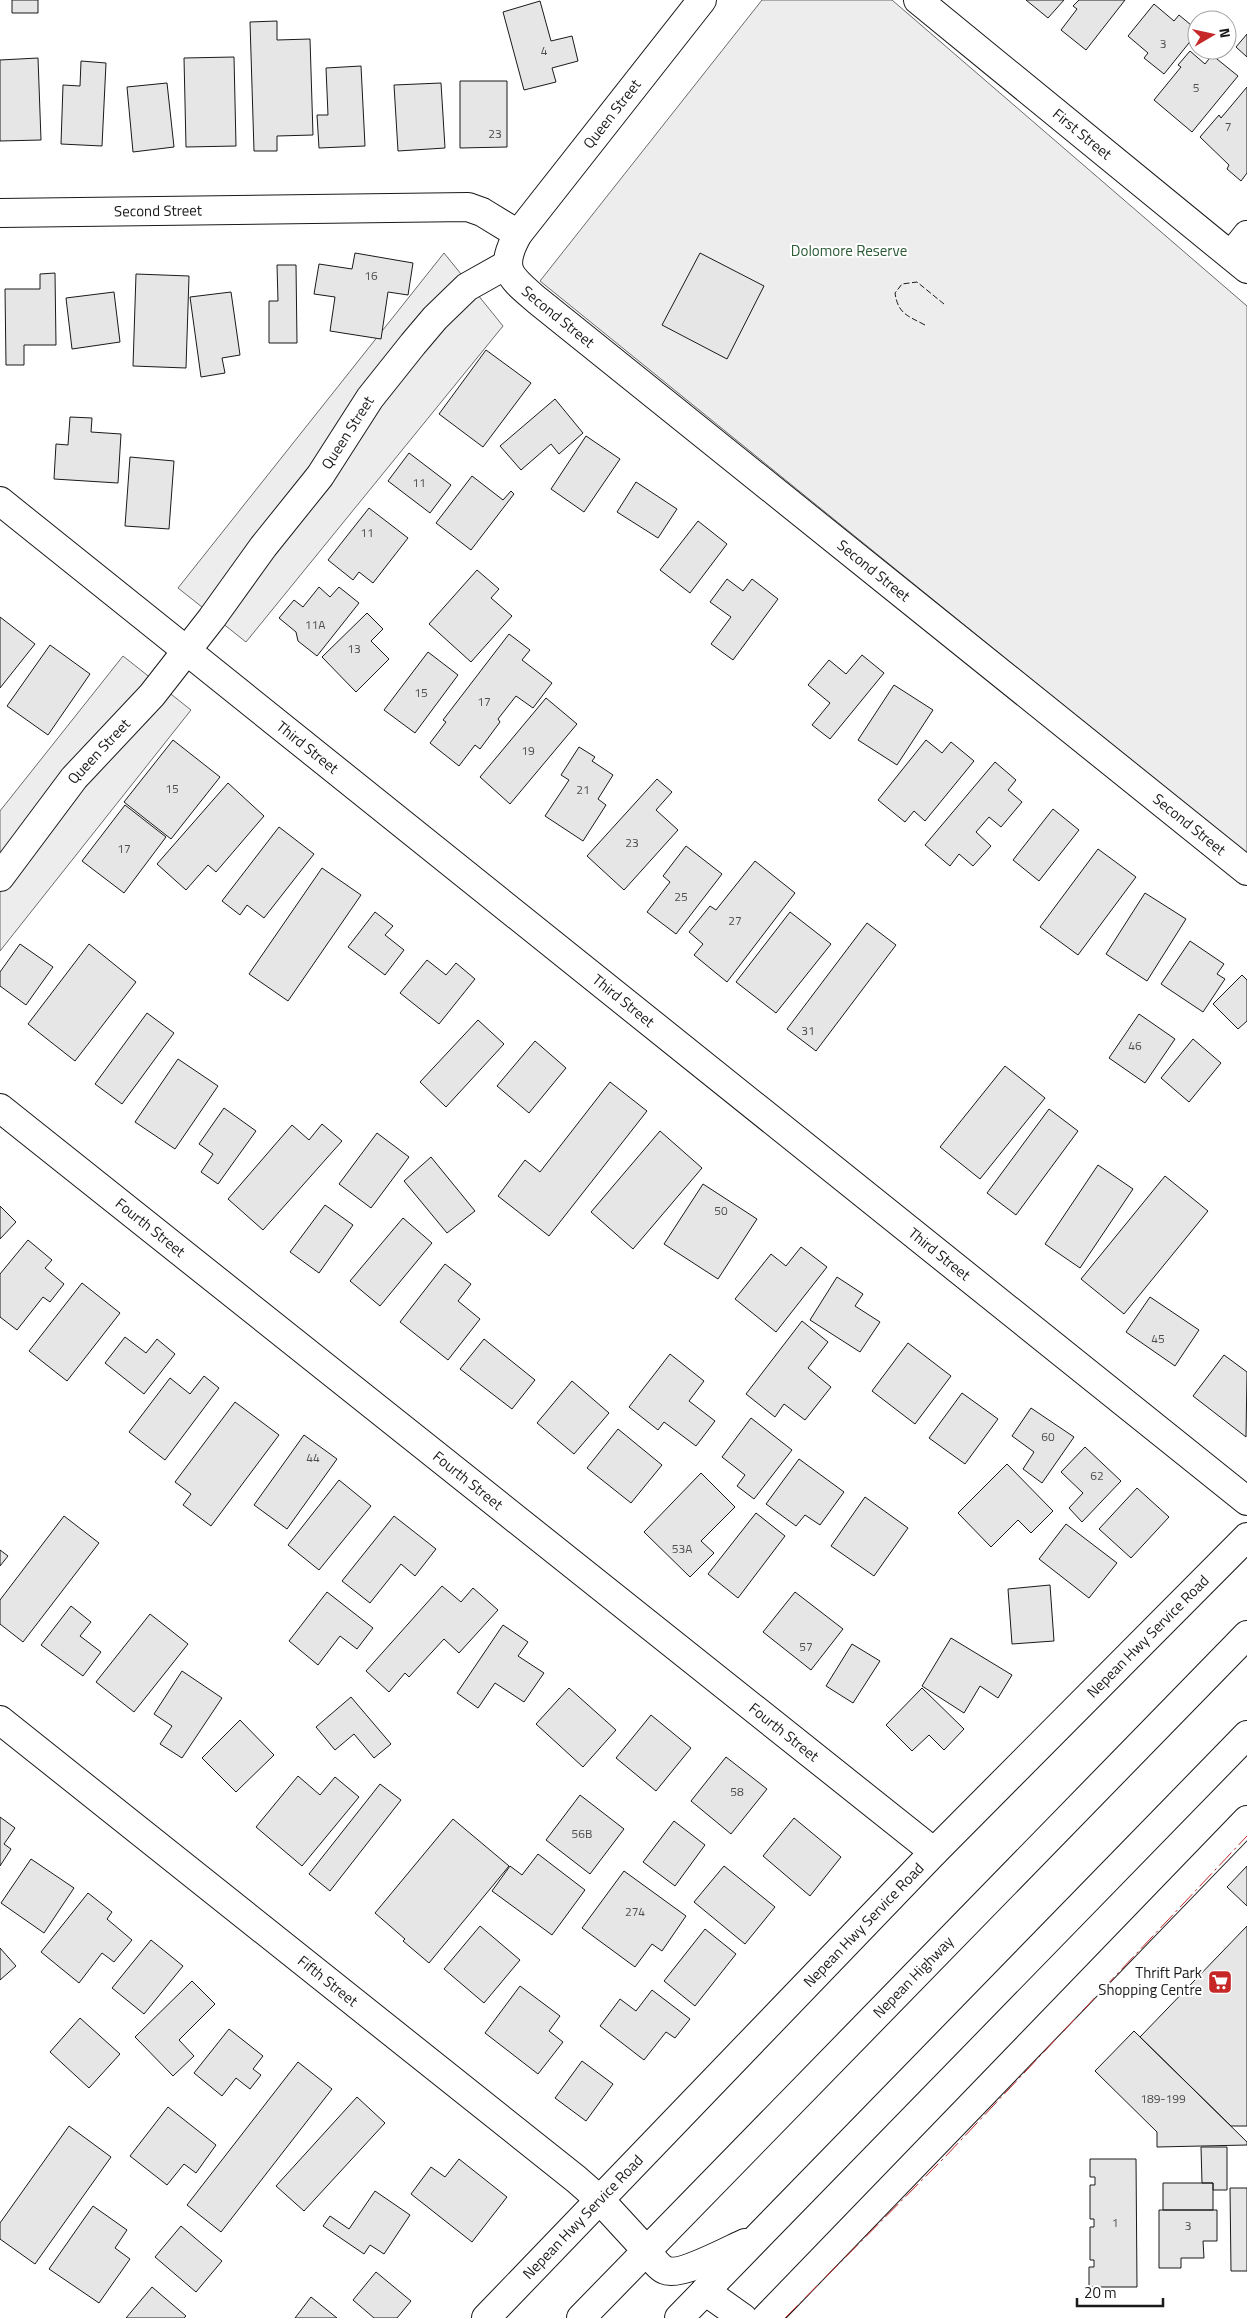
<svg xmlns="http://www.w3.org/2000/svg" width="1247" height="2318" font-family="'Titillium Web',sans-serif">
	<style>
		.built { fill: #ededed; stroke: #6a6a6a }
		.building { fill: #e6e6e6; stroke: #1a1a1a }
		.lines { fill: none; stroke-linecap: round; stroke-linejoin: round }
		.minor-casing { stroke: #1a1a1a; stroke-width: 30 }
		.highway-casing { stroke: #1a1a1a; stroke-width: 30 }
		.minor { stroke: #fff; stroke-width: 28 }
		.highway { stroke: #fff; stroke-width: 28 }
		.fence { stroke: #1a1a1a; stroke-width: 1; stroke-dasharray: 6 2.5; stroke-linecap: butt }
		.power { stroke: #c62828; stroke-width: 1; stroke-dasharray: 18 4 2.5 4; stroke-linecap: butt }
		.labels { text-anchor: middle; stroke-width: 4; stroke-linejoin: round; paint-order: stroke }
		.number-label { font-size: 12px; fill: #4d4d4d }
		.street-label { font-size: 15px; fill: #1a1a1a; stroke: #fff }
		.park-label { font-size: 15px; fill: #2b5a34; stroke: #fff }
		.poi-label { font-size: 15px; fill: #1a1a1a; stroke: #fff; text-anchor: end }
	</style>
	<rect width="100%" height="100%" fill="#fff"/>
	<path class="built" d="M762,0H892L1247,306V854L540,281Z
		M444,253L503,326L246,642L178,588Z
		M123,656L191,710L0,951V811Z"/>
	<path class="building" d="M12,0H38V13H12Z
		M1026,0H1064L1048,18Z
		M1079,0H1125L1086,50L1061,30L1077,9L1073,6Z
		M540,1L551,41L572,36L578,61L552,68L556,82L524,90L503,12Z
		M1154,4L1174,21L1179,15L1197,30V33L1164,74L1144,58L1148,53L1128,36Z
		M277,21V40L310,39L313,135L277,136V151H254L250,22Z
		M1247,34V57L1236,47Z
		M1190,51L1205,64L1212,55L1238,76L1192,132L1154,100L1181,67L1178,65Z
		M234,57L236,146L186,147L184,58Z
		M38,58L41,140L0,141V60Z
		M81,61L106,63L102,146L61,144L63,85L80,86Z
		M361,66L365,146L319,148L317,115H328L326,68Z
		M460,81H507V147L460,148Z
		M167,83L174,147L133,152L127,87Z
		M441,83L445,148L398,151L394,85Z
		M1247,87V173L1241,181L1227,169L1229,165L1200,137L1219,115L1221,118Z
		M355,253L413,263L408,295L388,292L381,339L330,331L335,297L314,294L319,264L352,269Z
		M700,253L764,286L727,359L662,325Z
		M277,265H296L297,343H269V301H278Z
		M55,273L56,345H24V365H6L5,289H40V274Z
		M136,274L189,276L186,368L133,366Z
		M114,292L120,342L72,349L66,298Z
		M231,292L240,355L222,358L225,373L201,377L190,297Z
		M486,350L531,383L483,447L439,414Z
		M555,399L583,433L559,454L551,444L521,470L500,446Z
		M70,417L92,418L91,432L121,434L118,483L54,479L56,444L68,445Z
		M586,436L620,459L584,512L551,489Z
		M409,453L451,485L430,513L388,481Z
		M130,457L174,461L169,529L125,526Z
		M472,476L503,500L511,491L514,494L471,550L436,523Z
		M636,482L677,509L658,538L617,512Z
		M369,508L408,538L373,583L359,572L353,580L328,560Z
		M698,521L727,544L690,593L660,570Z
		M477,570L499,589L491,598L512,616L471,662L429,624Z
		M727,579L743,591L752,579L778,599L733,660L711,644L731,617L710,602Z
		M319,587L330,597L339,587L359,603L317,656L298,641L296,632L279,618L294,600L303,607Z
		M367,613L383,629L371,641L389,659L356,692L322,657Z
		M0,617L35,644L0,688Z
		M509,634L530,650L522,660L552,683L533,708L516,696L498,719L500,722L480,749L475,745L459,766L430,743L446,722L443,720Z
		M50,645L90,674L48,735L7,706Z
		M428,652L458,675L415,733L384,710Z
		M862,655L884,673L830,739L812,725L830,703L808,685L829,660L846,674Z
		M894,685L933,710L897,765L858,740Z
		M546,698L577,724L510,804L480,777Z
		M173,740L220,777L171,839L124,802Z
		M926,740L942,753L951,742L974,761L925,821L914,811L905,822L878,800Z
		M579,747L595,757L592,761L613,775L598,799L606,805L583,841L545,816L569,780L561,775Z
		M995,762L1016,780L1008,790L1022,802L1001,827L989,817L976,832L991,846L973,866L959,854L950,866L925,845Z
		M657,779L672,792L656,810L678,830L624,890L587,856Z
		M228,783L264,816L216,872L208,865L186,890L157,864Z
		M125,805L166,837L124,893L82,861Z
		M1053,809L1079,830L1039,881L1013,860Z
		M279,827L314,854L264,918L247,905L240,915L222,901Z
		M686,846L722,874L676,934L647,912L670,882L663,876Z
		M1098,849L1136,877L1078,955L1040,927Z
		M755,861L795,893L727,982L694,955L703,944L689,932L710,906L716,910Z
		M322,868L361,895L288,1001L249,974Z
		M1145,893L1186,919L1147,981L1106,954Z
		M375,912L393,926L385,935L404,950L385,975L348,947Z
		M790,912L831,944L776,1013L736,982Z
		M867,923L896,945L816,1051L787,1029Z
		M1190,941L1224,964L1217,974L1225,979L1203,1012L1161,984Z
		M20,944L53,967L26,1005L0,986V972Z
		M89,944L136,982L75,1061L28,1024Z
		M427,960L446,975L456,963L475,979L439,1024L400,993Z
		M1242,975L1247,980V1021L1238,1029L1213,1004Z
		M147,1013L174,1033L122,1104L95,1084Z
		M1139,1014L1175,1039L1145,1083L1109,1058Z
		M478,1020L504,1044L446,1107L420,1082Z
		M1193,1039L1221,1063L1189,1102L1161,1078Z
		M535,1041L566,1068L529,1113L497,1086Z
		M178,1059L218,1086L175,1149L135,1122Z
		M1005,1066L1045,1098L980,1179L940,1147Z
		M610,1082L647,1111L549,1236L498,1196L525,1160L540,1172Z
		M224,1108L256,1131L218,1184L201,1172L213,1154L199,1144Z
		M1049,1109L1078,1131L1016,1215L987,1193Z
		M322,1124L342,1141L263,1230L228,1199L292,1125L309,1140Z
		M660,1131L702,1168L633,1249L591,1212Z
		M377,1133L409,1157L371,1208L339,1184Z
		M431,1157L475,1211L447,1233L404,1181Z
		M1098,1165L1133,1189L1080,1268L1045,1244Z
		M1165,1176L1208,1211L1124,1314L1081,1279Z
		M703,1184L757,1219L718,1279L664,1244Z
		M325,1205L353,1225L319,1273L290,1252Z
		M0,1206L16,1222L0,1239Z
		M403,1218L432,1243L380,1306L350,1281Z
		M28,1240L52,1260L45,1268L64,1284L50,1302L43,1297L17,1330L0,1317V1274Z
		M801,1247L827,1267L776,1332L735,1299L771,1254L786,1266Z
		M445,1264L471,1284L458,1301L480,1319L448,1360L400,1322Z
		M837,1277L863,1294L855,1306L880,1322L860,1352L810,1320Z
		M82,1283L120,1313L67,1381L29,1351Z
		M1150,1297L1199,1330L1175,1366L1126,1332Z
		M802,1321L828,1342L808,1368L831,1387L805,1420L784,1404L775,1417L746,1394Z
		M125,1337L146,1353L157,1339L175,1354L144,1394L105,1363Z
		M484,1339L535,1380L512,1409L460,1369Z
		M908,1343L951,1376L915,1424L872,1391Z
		M670,1354L704,1381L689,1401L715,1421L696,1446L664,1422L658,1430L629,1407Z
		M1224,1355L1247,1372L1246,1437L1193,1396Z
		M204,1376L219,1388L165,1460L129,1432L170,1378L190,1394Z
		M572,1381L609,1413L574,1454L537,1423Z
		M962,1393L998,1419L965,1464L929,1438Z
		M235,1402L279,1435L211,1526L183,1505L191,1494L175,1482Z
		M1031,1408L1074,1437L1042,1483L1023,1469L1034,1452L1012,1436Z
		M751,1418L792,1450L754,1499L737,1486L745,1475L722,1457Z
		M618,1429L662,1465L631,1503L587,1468Z
		M304,1435L337,1459L287,1529L254,1505Z
		M1085,1447L1121,1481L1082,1522L1069,1508L1083,1493L1061,1472Z
		M799,1459L844,1492L820,1525L805,1515L796,1526L766,1504Z
		M1007,1464L1053,1511L1031,1533L1018,1520L991,1547L958,1513Z
		M701,1473L735,1507L701,1541L714,1553L690,1577L644,1532Z
		M339,1480L371,1506L319,1570L288,1545Z
		M1137,1488L1169,1517L1131,1558L1099,1529Z
		M865,1497L908,1528L874,1576L831,1546Z
		M756,1513L785,1536L738,1598L708,1574Z
		M64,1516L99,1543L23,1642L0,1624V1600Z
		M394,1516L436,1549L415,1576L401,1564L370,1603L342,1581Z
		M1066,1524L1117,1563L1089,1598L1039,1559Z
		M0,1550L8,1556L0,1566Z
		M1050,1585L1054,1641L1012,1644L1008,1589Z
		M442,1586L461,1602L473,1588L498,1610L459,1653L444,1639L409,1677L405,1673L389,1692L366,1671Z
		M327,1592L373,1628L357,1649L340,1636L318,1665L289,1641Z
		M795,1592L843,1629L811,1670L763,1632Z
		M71,1606L91,1622L80,1636L101,1652L83,1676L41,1645Z
		M150,1614L188,1644L134,1712L96,1682Z
		M503,1625L528,1642L518,1656L544,1673L524,1702L495,1683L478,1708L457,1693Z
		M951,1638L1012,1675L998,1698L980,1686L964,1713L922,1686Z
		M852,1644L880,1661L853,1703L826,1686Z
		M182,1671L222,1698L182,1758L160,1744L172,1726L154,1714Z
		M569,1688L616,1730L583,1767L536,1724Z
		M922,1688L964,1729L944,1750L929,1735L912,1751L886,1725Z
		M351,1697L391,1744L374,1758L354,1734L335,1750L316,1727Z
		M651,1715L691,1748L656,1791L616,1758Z
		M240,1720L274,1755L236,1792L202,1758Z
		M726,1757L767,1789L731,1834L691,1801Z
		M298,1776L320,1795L335,1777L359,1797L302,1866L256,1827Z
		M380,1784L401,1800L330,1891L309,1874Z
		M580,1795L624,1829L590,1874L546,1840Z
		M0,1817L15,1828L4,1844L11,1849L0,1866Z
		M794,1818L841,1857L810,1896L763,1856Z
		M453,1819L509,1866L429,1963L403,1941L405,1939L375,1913Z
		M674,1821L705,1845L675,1886L643,1862Z
		M538,1854L585,1890L552,1935L492,1891L510,1866L522,1875Z
		M31,1859L74,1888L44,1933L1,1903Z
		M724,1866L775,1907L745,1944L694,1902Z
		M1247,1866V1906L1227,1887Z
		M624,1871L686,1916L662,1951L652,1944L635,1967L582,1928Z
		M88,1893L112,1912L107,1919L132,1940L114,1962L102,1953L79,1983L41,1952Z
		M480,1926L520,1960L484,2003L444,1969Z
		M1247,1926V2126H1231L1140,2037Z
		M705,1929L736,1954L695,2006L664,1981Z
		M151,1940L183,1966L144,2014L112,1988Z
		M0,1948L16,1966L0,1980Z
		M192,1981L215,2004L179,2040L194,2056L173,2076L135,2037Z
		M520,1986L560,2016L549,2031L563,2042L538,2074L485,2033Z
		M652,1990L690,2019L675,2038L666,2032L644,2060L600,2026L620,1999L636,2011Z
		M80,2018L120,2054L89,2088L50,2052Z
		M229,2029L263,2056L253,2069L261,2075L250,2089L236,2078L222,2096L194,2073Z
		M1134,2031L1247,2142V2145L1157,2147V2132L1095,2071Z
		M582,2061L613,2084L586,2121L555,2098Z
		M298,2062L332,2089L221,2232L187,2205Z
		M357,2097L385,2123L304,2211L276,2186Z
		M168,2107L216,2145L196,2173L184,2164L167,2185L130,2156Z
		M69,2126L111,2157L35,2264L0,2239V2223Z
		M1201,2147H1227V2190H1213V2183H1202Z
		M459,2159L507,2197L472,2242L411,2194L431,2167L445,2177Z
		M1090,2159H1136L1137,2287H1089V2267H1094V2260H1090V2227H1094V2219H1090V2185H1095V2177H1090Z
		M1163,2183H1213V2210H1163Z
		M1230,2188H1247V2271H1231Z
		M375,2191L410,2215L384,2254L370,2245L364,2254L323,2226L330,2216L349,2229Z
		M93,2206L127,2230L115,2248L130,2259L99,2303L49,2269Z
		M1159,2210H1217V2241H1203L1204,2258H1181V2268H1159Z
		M181,2226L222,2261L196,2292L155,2257Z
		M376,2272L411,2301L397,2318H374L353,2300Z
		M152,2287L186,2316L184,2318H126Z
		M311,2297L337,2318H295Z"/>
	<g class="lines">
		<defs>
			<g id="minor">
				<path id="s1" d="M702,0L518,234C498,270 510,277 538,301L1247,871"/>
				<path id="s2" d="M918,0L1247,269"/>
				<path id="s3" d="M0,213L468,207L482,212L518,234"/>
				<path d="M1231,255L1247,235"/>
				<path id="s4" d="M0,501L1247,1501"/>
				<path id="s5" d="M0,877L74,778L152,695L212,618L263,547L320,476L370,398L413,344L435,318L467,287L508,264"/>
				<path id="s6" d="M0,1108L934,1852"/>
				<path id="s7" d="M0,1720L576,2179L600,2200L646,2250"/>
				<path d="M705,2291L743,2318"/>
				<path id="s8" d="M486,2318L934,1852L1247,1537"/>
				<path d="M766,2318L1247,1820"/>
			</g>
			<g id="highway">
				<path d="M646,2250C651,2256 658,2267 665,2270C680,2277 729,2250 745,2243"/>
				<path id="s9" d="M581,2318L1247,1635"/>
				<path d="M679,2318L1247,1735"/>
			</g>
		</defs>
		<use href="#minor" class="minor-casing"/>
		<use href="#highway" class="highway-casing"/>
		<use href="#minor" class="minor"/>
		<use href="#highway" class="highway"/>
		<path class="fence" d="M925,325C908,316 898,314 895,293L902,284L917,282L944,304"/>
		<path class="power" d="M785,2318L945,2157L1247,1836"/>
	</g>
	<defs>
		<symbol id="supermarket-square" viewBox="-11 -11 22 22"><rect x="-9" y="-9" width="18" height="18" rx="4" fill="#c62828" stroke="#fff"/><path d="M-6-5.5h2.5l.6 2H6L4.5 2H-2.5L-4.4-4H-6ZM-1.5 3.2a1.3 1.3 0 1 0 .1 0ZM3 3.2a1.3 1.3 0 1 0 .1 0Z" fill="#fff"/></symbol>
	</defs>
	<g fill-rule="evenodd">
		<use href="#supermarket-square" x="1206" y="1968" width="28" height="28"/>
	</g>
	<g class="labels">
		<g class="number-label">
			<text x="1163" y="48">3</text>
			<text x="544" y="55">4</text>
			<text x="1196" y="92">5</text>
			<text x="1228" y="131">7</text>
			<text x="495" y="138">23</text>
			<text x="371" y="280">16</text>
			<text x="419" y="487">11</text>
			<text x="367" y="537">11</text>
			<text x="315" y="629">11A</text>
			<text x="354" y="653">13</text>
			<text x="421" y="697">15</text>
			<text x="484" y="706">17</text>
			<text x="528" y="755">19</text>
			<text x="172" y="793">15</text>
			<text x="583" y="794">21</text>
			<text x="632" y="847">23</text>
			<text x="124" y="853">17</text>
			<text x="681" y="901">25</text>
			<text x="735" y="925">27</text>
			<text x="808" y="1035">31</text>
			<text x="1135" y="1050">46</text>
			<text x="721" y="1215">50</text>
			<text x="1158" y="1343">45</text>
			<text x="1048" y="1441">60</text>
			<text x="313" y="1462">44</text>
			<text x="1097" y="1480">62</text>
			<text x="682" y="1553">53A</text>
			<text x="806" y="1651">57</text>
			<text x="737" y="1796">58</text>
			<text x="582" y="1838">56B</text>
			<text x="635" y="1916">274</text>
			<text x="1163" y="2103">189-199</text>
			<text x="1115" y="2227">1</text>
			<text x="1188" y="2230">3</text>
		</g>
		<g class="street-label">
			<text transform="translate(612 114) rotate(-52)" y="5">Queen Street</text>
			<text dy="5" stroke="none"><textPath href="#s2" startOffset="212">First Street</textPath></text>
			<text dy="5" stroke="none"><textPath href="#s3" startOffset="158">Second Street</textPath></text>
			<text dy="5" stroke="none"><textPath href="#s1" startOffset="404">Second Street</textPath></text>
			<text dy="5" stroke="none"><textPath href="#s5" startOffset="565">Queen Street</textPath></text>
			<text dy="5" stroke="none"><textPath href="#s1" startOffset="809">Second Street</textPath></text>
			<text dy="5" stroke="none"><textPath href="#s4" startOffset="394">Third Street</textPath></text>
			<text dy="5" stroke="none"><textPath href="#s5" startOffset="160">Queen Street</textPath></text>
			<text dy="5" stroke="none"><textPath href="#s1" startOffset="1214">Second Street</textPath></text>
			<text dy="5" stroke="none"><textPath href="#s4" startOffset="799">Third Street</textPath></text>
			<text dy="5" stroke="none"><textPath href="#s6" startOffset="192">Fourth Street</textPath></text>
			<text dy="5" stroke="none"><textPath href="#s4" startOffset="1204">Third Street</textPath></text>
			<text dy="5" stroke="none"><textPath href="#s6" startOffset="598">Fourth Street</textPath></text>
			<text dy="5" stroke="none"><textPath href="#s8" startOffset="950">Nepean Hwy Service Road</textPath></text>
			<text dy="5" stroke="none"><textPath href="#s6" startOffset="1002">Fourth Street</textPath></text>
			<text dy="5" stroke="none"><textPath href="#s8" startOffset="545">Nepean Hwy Service Road</textPath></text>
			<text dy="5" stroke="none"><textPath href="#s9" startOffset="476">Nepean Highway</textPath></text>
			<text dy="5" stroke="none"><textPath href="#s7" startOffset="419">Fifth Street</textPath></text>
			<text dy="5" stroke="none"><textPath href="#s8" startOffset="140">Nepean Hwy Service Road</textPath></text>
		</g>
		<g class="park-label">
			<text x="849" y="256">Dolomore Reserve</text>
		</g>
		<g class="poi-label">
			<text x="1202" y="1978">Thrift Park<tspan x="1202" dy="17">Shopping Centre</tspan></text>
		</g>
	</g>
	<g transform="translate(1212 35) rotate(81)"><circle r="24" fill="#ffffff" stroke="#a3a3a3"/>
	<path d="M0-4L9 19L0 12L-9 19Z" fill="#c62828"/>
	<text y="-8" font-size="14" font-weight="bold" text-anchor="middle" fill="#1a1a1a">N</text>
	</g>
	<path d="M1077 2298v8h86v-8" fill="none" stroke="#1a1a1a" stroke-width="2.5"/>
	<text x="1084" y="2298" font-size="15" fill="#1a1a1a" stroke="#ffffff" stroke-width="4" paint-order="stroke">20 m</text>
</svg>
